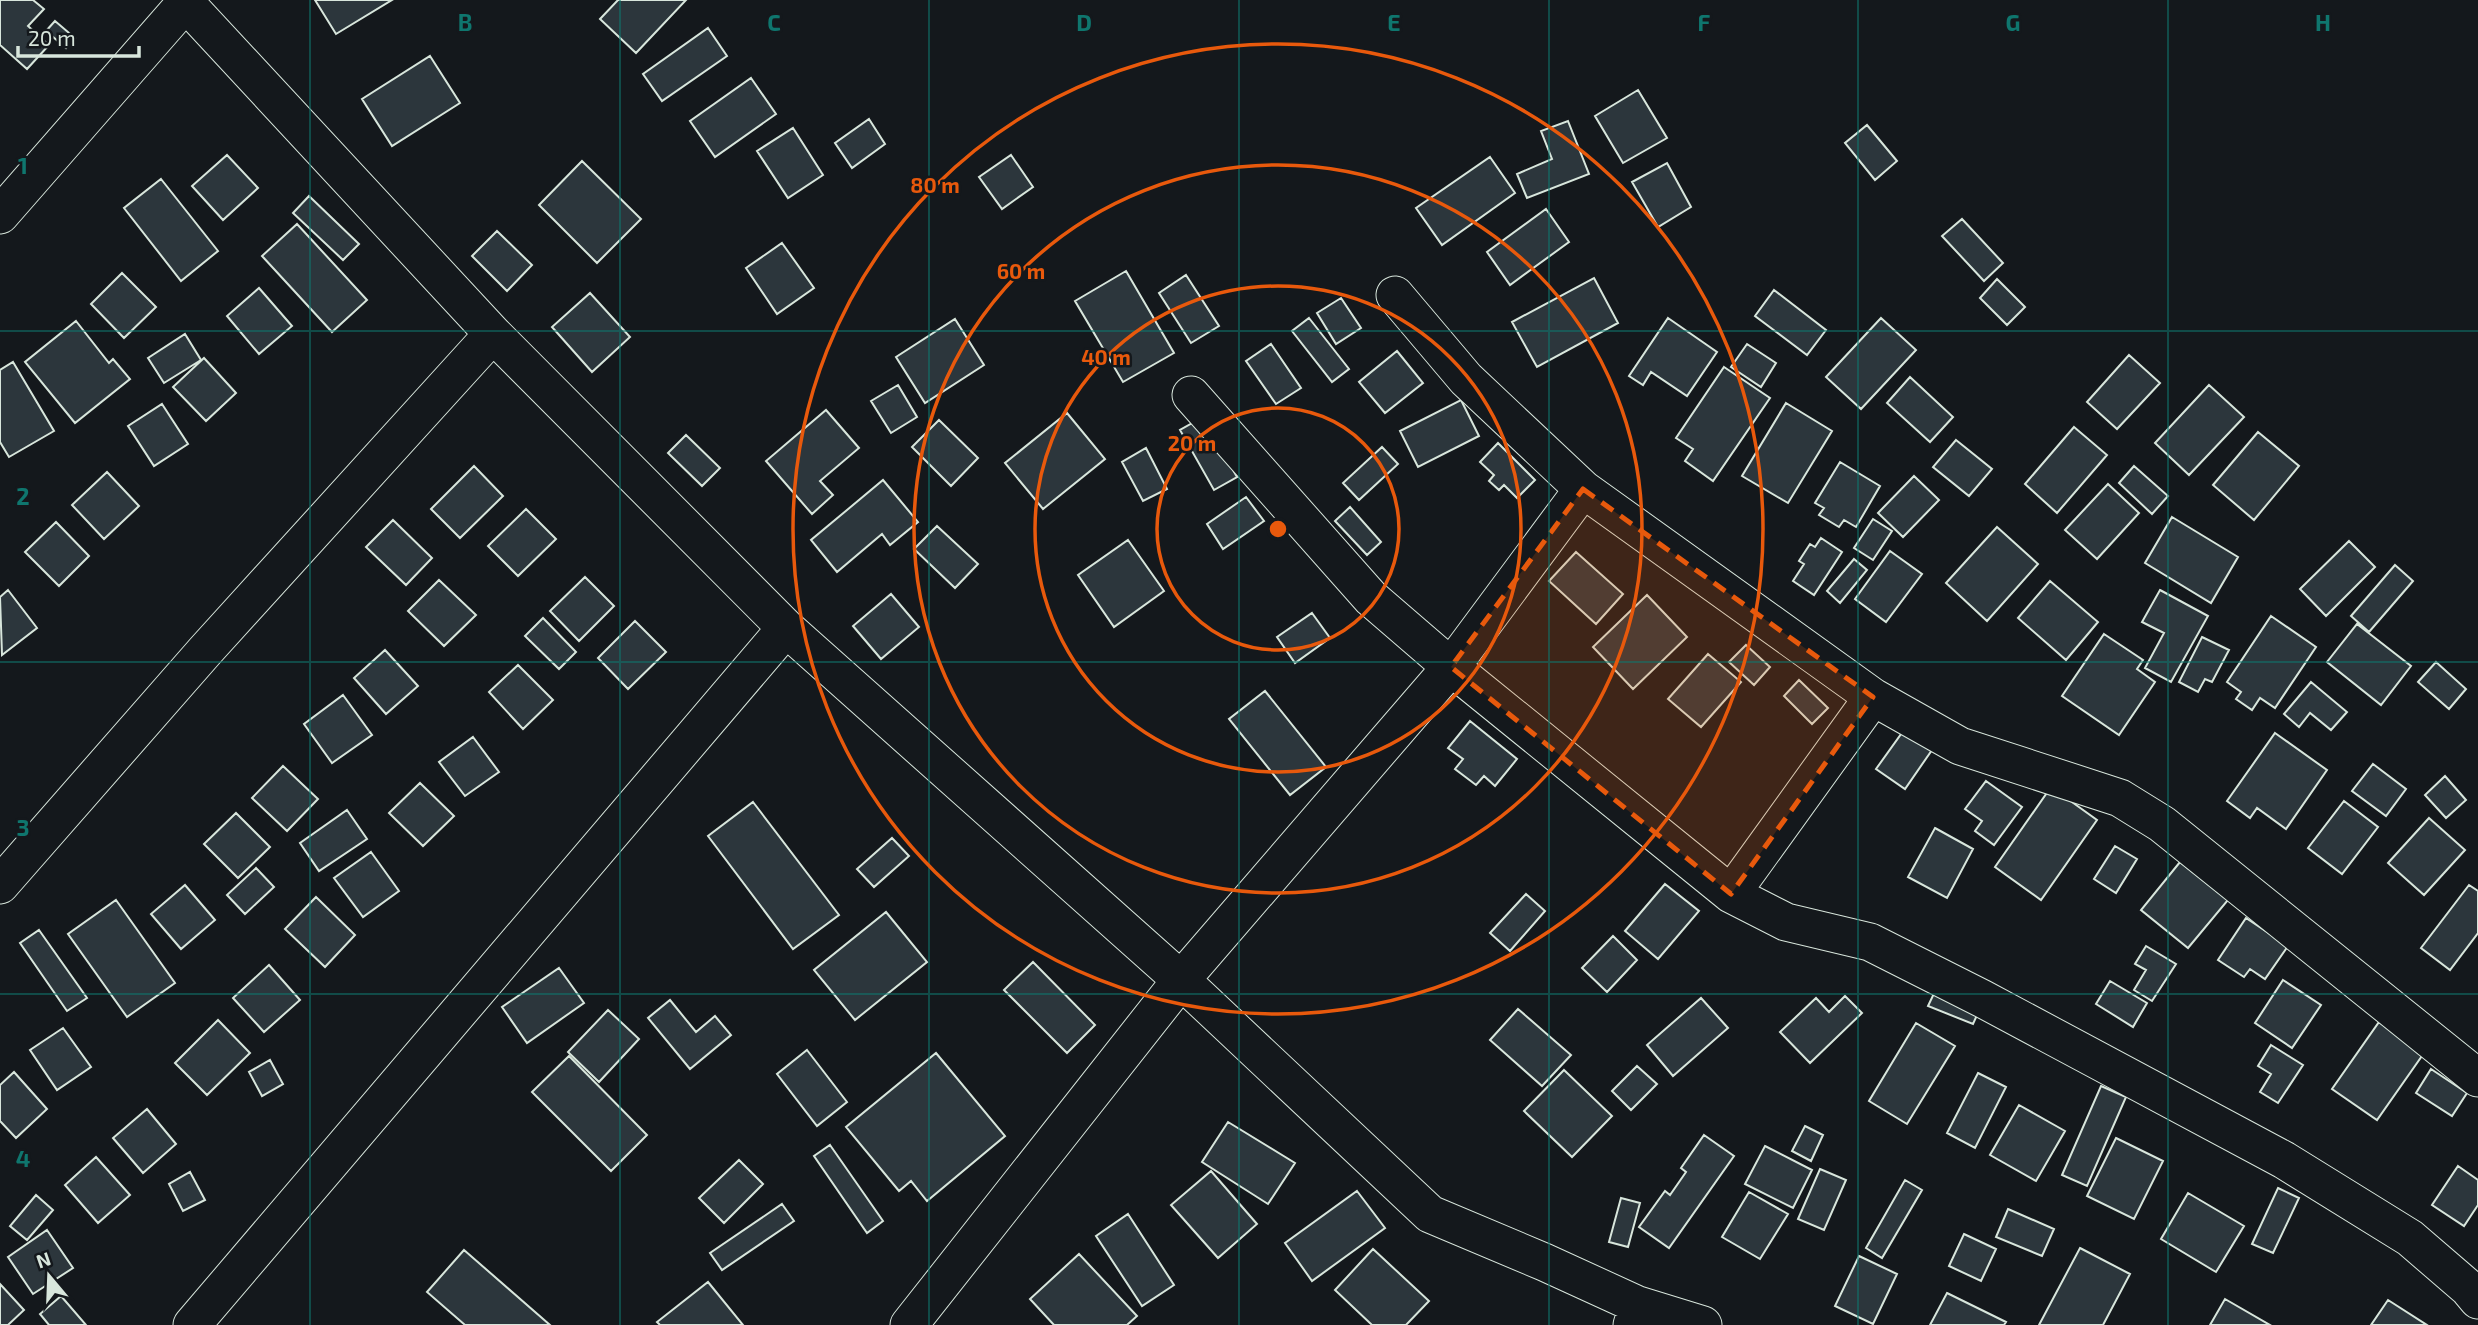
<svg xmlns="http://www.w3.org/2000/svg" width="2478" height="1325" font-family="'Exo 2',sans-serif">
	<style>
		.building { fill: #2c363c; stroke: #d8e6dc; stroke-width: 2 }
		.lines { fill: none; stroke-linecap: round; stroke-linejoin: round }
		.street-casing { stroke: #d8e6dc; stroke-width: 39 }
		.street { stroke: #14181c; stroke-width: 37 }
		.marked { fill: #e8590c; fill-opacity: 0.2; stroke: #e8590c; stroke-width: 5; stroke-dasharray: 14 9; stroke-linejoin: round }
		.grid { fill: none; stroke: #0f766e; stroke-width: 2; stroke-opacity: 0.55 }
		.ring { fill: none; stroke: #e8590c; stroke-width: 3.5 }
		.grid-label { font-size: 23px; text-anchor: middle; font-weight: bold; fill: #0f766e; stroke: #14181c; stroke-width: 5; stroke-linejoin: round; paint-order: stroke }
		.centre { fill: #e8590c; stroke: #14181c; stroke-width: 3.5 }
		.ring-label { font-size: 21px; text-anchor: middle; font-weight: bold; fill: #e8590c; stroke: #14181c; stroke-width: 5; stroke-linejoin: round; paint-order: stroke }
	</style>
	<rect width="100%" height="100%" fill="#14181c"/>
	<path class="building" d="M0,0H33L44,9L28,26L49,45L27,69L0,45Z
		M315,0H392L336,34Z
		M618,0H686L636,53L600,19Z
		M55,21L75,38L66,48L46,31Z
		M708,28L727,56L662,101L643,74Z
		M430,56L460,103L392,146L362,99Z
		M751,78L776,114L715,157L690,121Z
		M1638,90L1667,138L1623,163L1595,116Z
		M869,119L885,144L852,168L835,143Z
		M1568,121L1589,174L1527,198L1517,174L1552,159L1541,131Z
		M1867,125L1897,161L1875,180L1845,143Z
		M793,128L823,175L788,198L757,151Z
		M227,155L258,188L223,220L192,186Z
		M1011,155L1033,187L1002,209L979,177Z
		M1490,157L1515,193L1442,245L1416,208Z
		M582,161L641,219L597,263L539,205Z
		M1667,163L1691,207L1658,227L1632,182Z
		M161,179L218,251L181,281L124,208Z
		M309,196L359,244L343,260L293,213Z
		M1546,209L1569,242L1510,285L1487,252Z
		M1962,219L2003,263L1984,281L1942,236Z
		M297,224L367,300L332,332L262,256Z
		M497,231L532,265L507,291L472,256Z
		M782,243L814,288L777,314L746,268Z
		M1126,271L1174,353L1123,382L1075,301Z
		M122,273L156,307L124,338L91,304Z
		M1186,275L1219,326L1191,343L1159,293Z
		M1594,278L1618,323L1537,367L1512,322Z
		M1997,279L2025,307L2007,325L1980,298Z
		M259,288L292,326L259,354L227,316Z
		M1774,290L1826,330L1807,355L1755,316Z
		M590,293L630,337L592,372L552,327Z
		M1341,298L1361,328L1336,344L1317,313Z
		M1309,318L1349,369L1332,382L1292,331Z
		M1668,318L1717,352L1687,396L1651,372L1643,385L1629,376Z
		M1881,318L1916,350L1861,409L1826,377Z
		M955,319L984,365L925,403L896,357Z
		M76,321L109,363L113,359L130,379L75,423L25,362Z
		M185,334L201,360L164,383L148,358Z
		M1271,344L1301,388L1276,404L1246,361Z
		M1747,344L1776,363L1761,387L1731,367Z
		M1397,351L1423,383L1385,413L1359,382Z
		M2129,355L2160,383L2117,429L2087,402Z
		M204,358L236,393L206,421L173,387Z
		M13,362L54,431L9,457L0,442V370Z
		M1724,367L1770,398L1713,481L1685,461L1693,449L1676,438Z
		M1910,377L1953,417L1930,442L1887,403Z
		M898,385L917,417L891,433L871,401Z
		M2209,385L2244,417L2189,475L2155,443Z
		M1461,400L1479,436L1418,467L1400,431Z
		M1786,403L1832,431L1788,503L1742,476Z
		M162,404L188,444L154,466L128,426Z
		M826,410L859,448L820,481L833,495L812,514L766,461Z
		M1067,413L1105,459L1043,509L1005,463Z
		M1203,417L1237,477L1214,490L1180,430Z
		M939,420L978,458L951,486L912,447Z
		M2074,427L2107,455L2057,513L2025,484Z
		M2258,432L2299,466L2254,520L2213,485Z
		M686,435L720,468L702,486L668,453Z
		M1956,440L1992,469L1969,496L1933,467Z
		M1498,443L1535,480L1517,498L1504,485L1499,490L1489,481L1494,475L1480,462Z
		M1382,447L1398,464L1359,500L1343,483Z
		M1146,448L1167,489L1143,501L1122,462Z
		M1840,462L1880,486L1856,527L1844,520L1839,527L1819,515L1824,508L1815,503Z
		M474,466L503,496L460,538L431,509Z
		M2134,466L2168,496L2152,514L2119,483Z
		M107,472L139,506L104,539L72,505Z
		M1914,476L1939,500L1903,537L1878,513Z
		M883,480L918,522L890,545L882,534L837,572L811,540Z
		M2108,484L2139,513L2097,559L2065,530Z
		M1246,497L1264,521L1223,549L1207,524Z
		M1350,507L1381,542L1367,555L1335,521Z
		M526,509L556,539L518,576L488,546Z
		M2172,517L2238,557L2211,603L2145,563Z
		M1873,519L1892,531L1873,560L1854,548Z
		M393,520L432,558L406,585L366,547Z
		M56,522L89,556L59,586L25,552Z
		M937,526L978,564L955,588L914,549Z
		M1997,527L2038,564L1987,621L1946,583Z
		M1821,538L1842,552L1814,595L1793,581L1804,564L1799,561L1810,544L1815,547Z
		M1128,540L1164,591L1114,627L1078,575Z
		M2349,541L2375,567L2326,616L2300,589Z
		M1890,551L1922,574L1886,622L1855,599Z
		M1576,552L1623,594L1596,624L1549,581Z
		M1854,559L1867,570L1840,603L1827,591Z
		M2395,565L2413,581L2369,632L2351,616Z
		M585,577L614,606L579,641L550,611Z
		M439,580L476,615L444,646L408,611Z
		M2050,581L2098,622L2066,660L2018,618Z
		M8,590L37,628L2,655L0,597Z
		M2160,590L2208,616L2171,682L2145,668L2164,633L2142,622Z
		M891,594L919,627L881,659L853,626Z
		M1647,595L1687,637L1633,689L1593,647Z
		M1312,613L1330,638L1295,663L1277,637Z
		M2271,616L2316,647L2275,708L2260,698L2252,710L2236,699L2241,692L2227,682Z
		M543,618L576,652L559,669L525,636Z
		M635,621L666,652L628,689L598,658Z
		M2357,624L2411,666L2381,705L2327,662Z
		M2104,634L2143,660L2137,669L2155,682L2119,735L2062,696Z
		M2202,637L2229,650L2212,682L2205,679L2198,692L2179,682Z
		M1746,645L1770,667L1754,685L1729,662Z
		M385,650L418,686L386,714L354,678Z
		M1708,654L1741,682L1701,727L1668,699Z
		M2436,662L2466,689L2449,709L2418,682Z
		M518,665L553,700L523,729L489,692Z
		M1799,680L1828,708L1812,724L1784,696Z
		M2311,682L2347,712L2331,730L2310,713L2299,727L2284,714Z
		M1265,691L1326,767L1290,795L1229,719Z
		M343,695L372,735L332,763L304,724Z
		M1470,721L1517,759L1495,786L1484,776L1476,785L1455,769L1463,759L1448,748Z
		M1904,730L1932,750L1905,789L1876,769Z
		M2275,733L2327,770L2286,829L2257,808L2250,818L2227,801Z
		M473,737L499,772L465,796L439,762Z
		M2373,764L2406,789L2386,816L2352,791Z
		M283,766L318,799L287,831L252,798Z
		M2445,776L2466,800L2446,818L2425,795Z
		M1986,781L2022,807L1994,845L1975,831L1982,821L1965,809Z
		M420,783L454,816L423,846L389,813Z
		M2051,787L2097,820L2041,900L1995,867Z
		M2344,801L2378,827L2342,874L2308,848Z
		M753,802L839,915L793,949L708,836Z
		M347,810L367,839L319,871L300,843Z
		M236,813L270,847L238,878L204,844Z
		M2429,818L2465,850L2424,895L2388,863Z
		M1935,828L1973,849L1947,898L1908,877Z
		M892,838L909,856L874,887L857,869Z
		M2115,846L2137,859L2116,893L2094,879Z
		M371,852L399,891L363,917L334,878Z
		M2180,862L2228,900L2188,948L2141,910Z
		M256,868L274,887L245,914L227,895Z
		M1665,884L1699,911L1658,959L1625,931Z
		M185,885L215,920L181,949L151,914Z
		M2469,885L2478,891V933L2450,970L2421,948Z
		M1526,894L1545,911L1510,951L1490,933Z
		M316,897L355,935L325,967L285,929Z
		M116,900L175,983L127,1017L68,934Z
		M886,912L927,962L855,1020L814,970Z
		M2246,918L2288,946L2265,979L2250,969L2244,977L2218,960Z
		M39,930L87,998L67,1011L20,943Z
		M1613,936L1637,960L1607,992L1582,968Z
		M2146,946L2176,964L2152,1001L2134,990L2146,970L2135,964Z
		M1033,962L1095,1025L1067,1053L1004,990Z
		M269,965L300,1000L264,1032L233,998Z
		M559,968L584,1003L527,1043L502,1007Z
		M2283,980L2321,1005L2292,1048L2255,1023Z
		M2110,981L2147,1003L2133,1027L2096,1004Z
		M1938,985L1982,1004L1973,1024L1928,1006Z
		M1845,996L1862,1013L1810,1063L1780,1032L1816,998L1829,1012Z
		M1701,998L1728,1028L1673,1076L1647,1045Z
		M670,1000L696,1032L715,1016L731,1035L690,1069L648,1018Z
		M1518,1009L1571,1055L1542,1086L1490,1040Z
		M608,1010L639,1039L599,1082L568,1052Z
		M218,1020L250,1053L207,1095L175,1063Z
		M2379,1022L2424,1053L2377,1120L2332,1089Z
		M1916,1023L1955,1046L1907,1124L1869,1101Z
		M63,1028L91,1067L57,1090L30,1050Z
		M2271,1045L2303,1065L2278,1103L2260,1092L2271,1074L2258,1066Z
		M807,1050L847,1102L817,1126L777,1074Z
		M936,1053L1005,1136L927,1201L911,1181L899,1191L846,1127Z
		M569,1056L647,1135L611,1171L532,1092Z
		M270,1060L283,1084L262,1096L249,1072Z
		M1637,1066L1657,1084L1631,1110L1612,1091Z
		M2431,1069L2467,1093L2452,1116L2416,1093Z
		M1564,1070L1612,1116L1572,1157L1524,1111Z
		M14,1072L47,1109L16,1138L0,1121V1085Z
		M1978,1073L2006,1087L1975,1148L1947,1133Z
		M2101,1086L2126,1097L2087,1186L2062,1175Z
		M2019,1105L2065,1131L2036,1181L1990,1155Z
		M147,1109L176,1144L143,1173L113,1138Z
		M1228,1122L1295,1163L1268,1204L1202,1162Z
		M1805,1126L1823,1135L1811,1161L1792,1151Z
		M1704,1135L1734,1156L1669,1248L1639,1227L1665,1191L1670,1195L1686,1172L1681,1168Z
		M2116,1138L2163,1161L2134,1219L2087,1196Z
		M830,1145L883,1221L867,1233L814,1156Z
		M1765,1146L1812,1170L1793,1208L1745,1184Z
		M96,1157L130,1195L98,1223L65,1185Z
		M739,1160L763,1184L724,1223L699,1198Z
		M2458,1166L2478,1180V1205L2464,1226L2432,1205Z
		M1820,1169L1846,1180L1824,1230L1798,1219Z
		M1211,1171L1257,1224L1218,1258L1171,1205Z
		M190,1172L205,1200L183,1211L169,1184Z
		M1905,1180L1922,1190L1882,1258L1866,1248Z
		M2278,1188L2299,1198L2273,1253L2252,1244Z
		M1357,1191L1385,1228L1312,1281L1285,1243Z
		M1749,1192L1788,1214L1760,1259L1722,1237Z
		M2188,1193L2244,1226L2216,1272L2161,1239Z
		M36,1195L53,1210L27,1240L10,1226Z
		M1621,1198L1640,1203L1628,1247L1609,1242Z
		M782,1204L794,1221L722,1270L710,1253Z
		M2008,1209L2054,1229L2042,1256L1996,1237Z
		M1128,1214L1174,1285L1142,1306L1096,1236Z
		M47,1230L73,1268L33,1294L8,1257Z
		M1964,1234L1996,1249L1981,1281L1949,1266Z
		M2080,1248L2130,1274L2103,1325H2039Z
		M1373,1249L1429,1301L1406,1325H1372L1335,1290Z
		M464,1250L550,1325H465L427,1292Z
		M1079,1254L1137,1316L1127,1325H1054L1030,1299Z
		M1859,1256L1897,1274L1873,1324L1835,1306Z
		M708,1282L743,1325H660L657,1322Z
		M0,1284L24,1310L8,1325H0Z
		M1947,1293L2006,1322L2004,1325H1930Z
		M61,1296L86,1325H49L40,1314Z
		M2225,1299L2270,1325H2210Z
		M2388,1300L2427,1325H2371Z"/>
	<g class="lines">
		<defs>
			<path id="street" d="M183,0L493,334L786,628
				M0,215L188,0
				M1395,295L1466,379L1583,489
				M1191,395L1371,598L1451,667L1731,894L1786,922L1870,942L1983,999L2284,1160L2410,1238L2468,1288L2478,1300
				M0,885L205,651L493,334
				M1731,894L1873,697
				M1638,1305L1703,1325
				M192,1325L786,628L1181,980L1430,1214L1544,1262L1638,1305L1632,1325
				M909,1325L1181,980L1451,667L1583,489L1873,697L1960,746L2120,798L2162,824L2478,1078"/>
		</defs>
		<use href="#street" class="street-casing"/>
		<use href="#street" class="street"/>
	</g>
	<path class="marked" d="M1583,489L1873,697L1731,894L1451,667Z"/>
	<path class="grid" d="M310,0V1325M620,0V1325M929,0V1325M1239,0V1325M1549,0V1325M1858,0V1325M2168,0V1325M0,331H2478M0,662H2478M0,994H2478"/>
	<g class="ring">
		<circle cx="1278" cy="529" r="121"/>
		<circle cx="1278" cy="529" r="243"/>
		<circle cx="1278" cy="529" r="364"/>
		<circle cx="1278" cy="529" r="485"/>
	</g>
	<g class="grid-label">
		<text x="465" y="31">B</text>
		<text x="774" y="31">C</text>
		<text x="1084" y="31">D</text>
		<text x="1394" y="31">E</text>
		<text x="1704" y="31">F</text>
		<text x="2013" y="31">G</text>
		<text x="2323" y="31">H</text>
		<text x="23" y="174">1</text>
		<text x="23" y="505">2</text>
		<text x="23" y="836">3</text>
		<text x="23" y="1167">4</text>
	</g>
	<circle cx="1278" cy="529" r="10" class="centre"/>
	<g class="ring-label">
		<text x="935" y="193">80 m</text>
		<text x="1021" y="279">60 m</text>
		<text x="1106" y="365">40 m</text>
		<text x="1192" y="451">20 m</text>
	</g>
	<g transform="translate(49 1276) rotate(341)" stroke="#14181c" stroke-width="5" paint-order="stroke">
	<path d="M0-5L12 26L0 18L-12 26Z" fill="#d8e6dc"/>
	<text y="-10" font-size="19" font-weight="bold" text-anchor="middle" fill="#d8e6dc">N</text>
	</g>
	<path d="M18 46v10h121v-10" fill="none" stroke="#d8e6dc" stroke-width="3.5"/>
	<text x="28" y="46" font-size="21" fill="#d8e6dc" stroke="#14181c" stroke-width="5" paint-order="stroke">20 m</text>
</svg>
